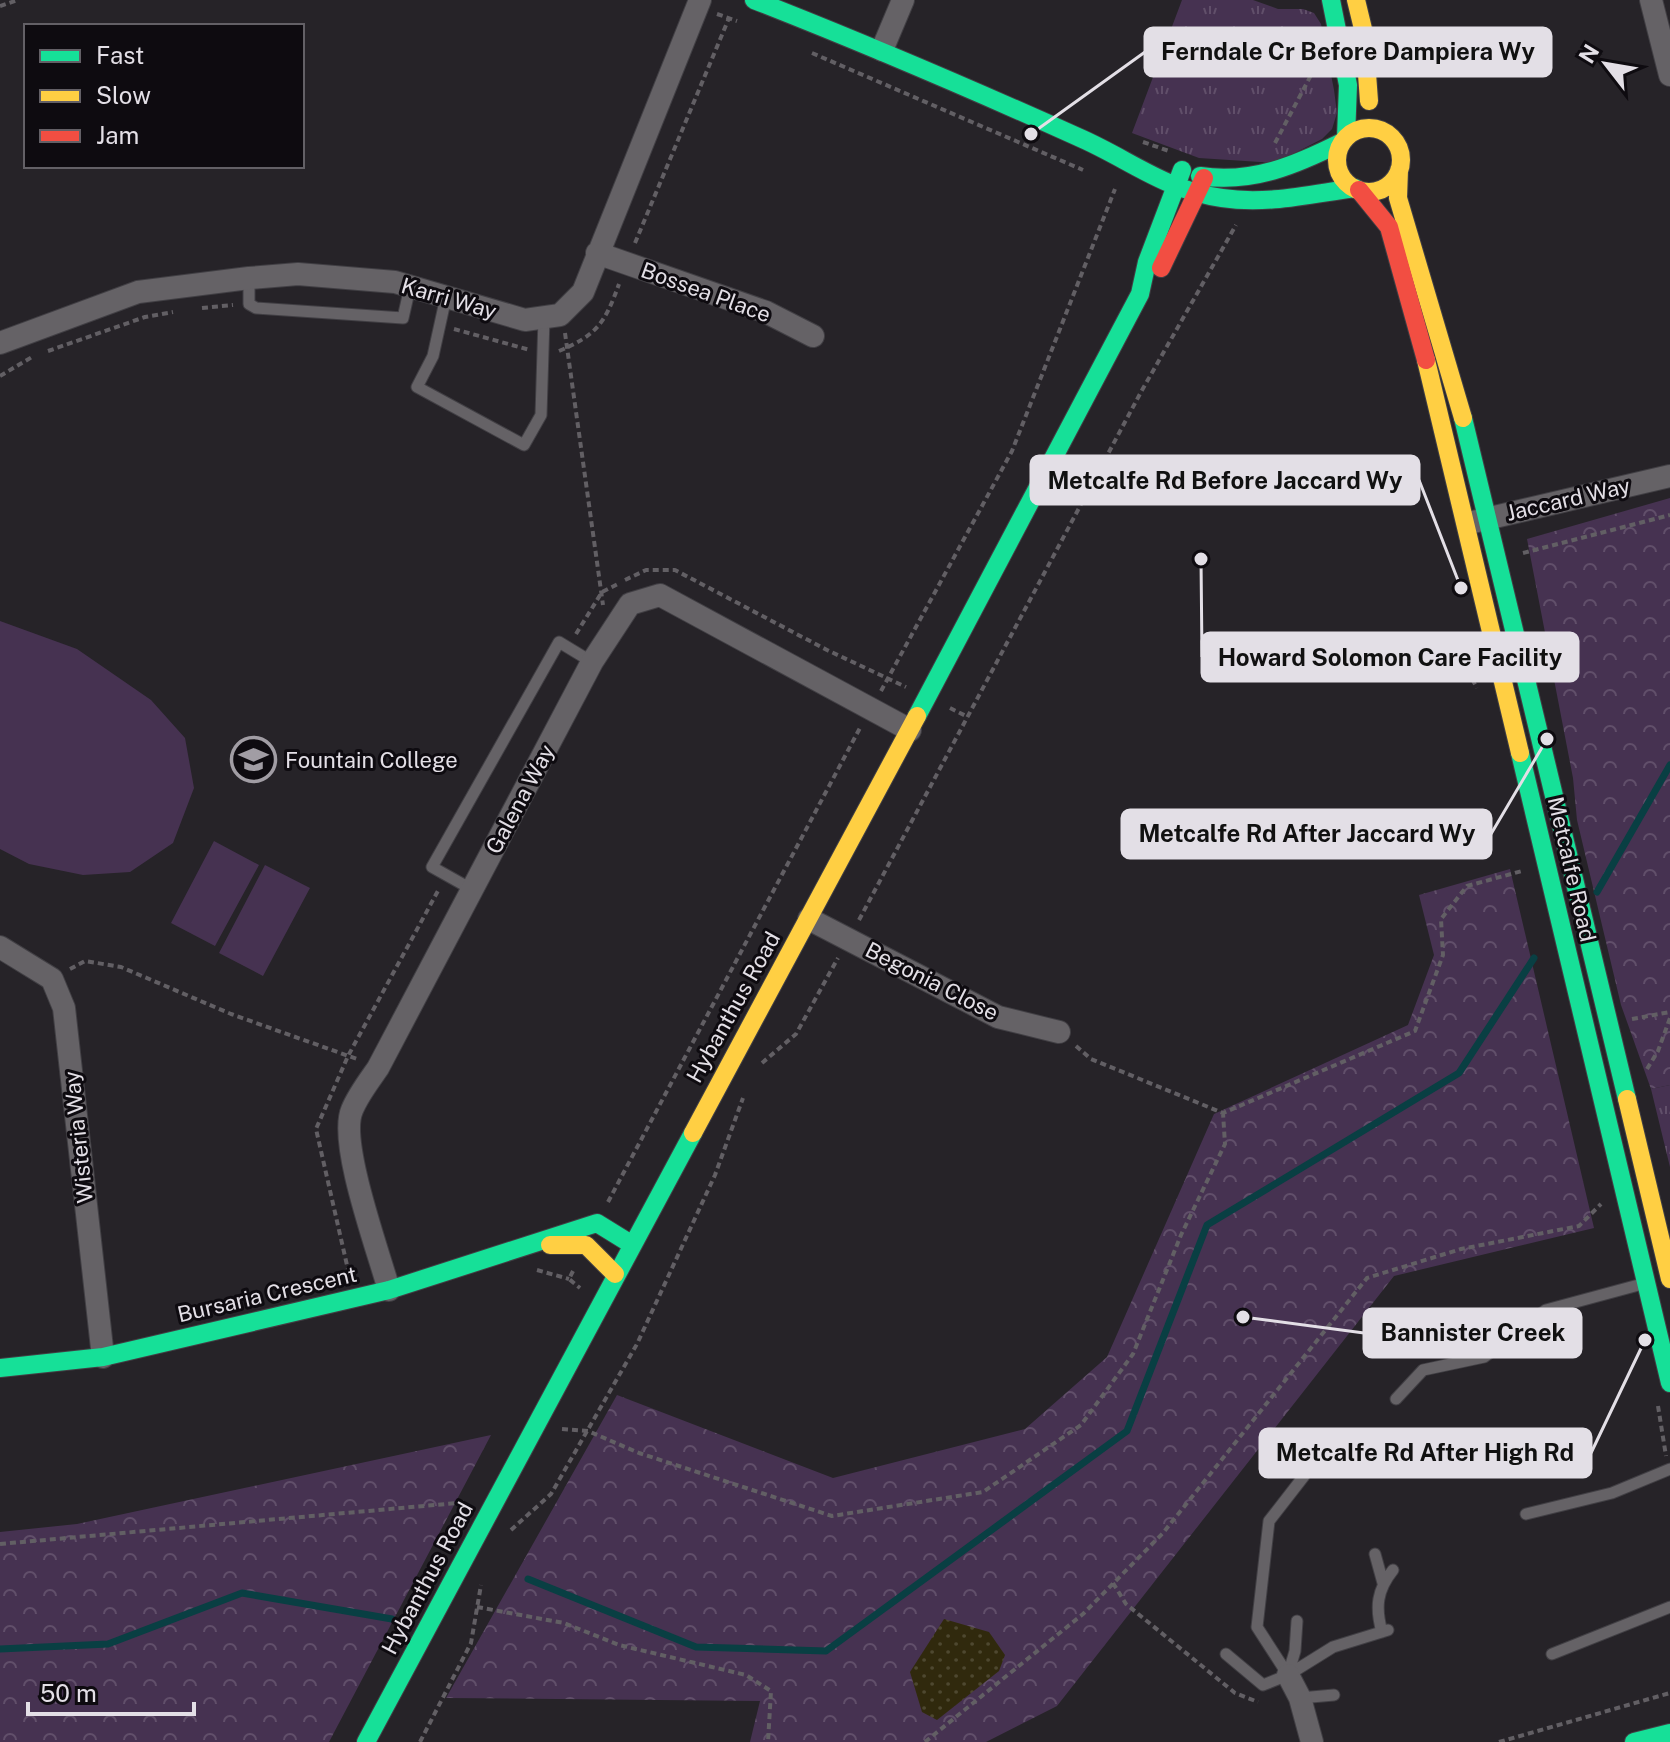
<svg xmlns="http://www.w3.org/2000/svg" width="1670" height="1742" font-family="'Public Sans',sans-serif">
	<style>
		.grass { fill: url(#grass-tufts) }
		.forest { fill: url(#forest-crowns) }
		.sand { fill: url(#sand-dots) }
		.pitch { fill: #463251 }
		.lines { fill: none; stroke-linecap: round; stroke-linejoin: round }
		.stream { stroke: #093f43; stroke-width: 7 }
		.lane-casing { stroke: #413f44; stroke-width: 13 }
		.street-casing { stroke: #413f44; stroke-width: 24 }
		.fast-casing { stroke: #413f44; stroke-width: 20 }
		.slow-casing { stroke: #413f44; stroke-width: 20 }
		.jam-casing { stroke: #413f44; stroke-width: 20 }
		.path { stroke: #625f64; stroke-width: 4; stroke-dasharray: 6 4; stroke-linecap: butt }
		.lane { stroke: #656266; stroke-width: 11 }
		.street { stroke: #656266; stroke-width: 22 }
		.fast { stroke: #16e098; stroke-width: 18 }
		.slow { stroke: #ffcf43; stroke-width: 18 }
		.jam { stroke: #f24e42; stroke-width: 18 }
		.labels { text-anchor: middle; stroke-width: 6; stroke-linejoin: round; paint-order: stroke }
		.street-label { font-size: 22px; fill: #e3dfe6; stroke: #0e0b10 }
		.poi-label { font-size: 22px; fill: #e3dfe6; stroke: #0e0b10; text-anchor: start }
		.leader { fill: none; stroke: #e3dfe6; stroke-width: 3 }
		.callout-dot { fill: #e3dfe6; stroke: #0e0b10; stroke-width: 3 }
		.callout { fill: #e3dfe6; stroke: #e3dfe6; stroke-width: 3 }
		.callout-label { font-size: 24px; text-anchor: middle; font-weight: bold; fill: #111 }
	</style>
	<defs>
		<pattern id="grass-tufts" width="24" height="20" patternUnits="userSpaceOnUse" patternTransform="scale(2)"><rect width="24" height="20" fill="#463251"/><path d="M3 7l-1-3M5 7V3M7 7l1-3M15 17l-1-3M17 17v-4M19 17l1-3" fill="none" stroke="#614f6a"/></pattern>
		<pattern id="forest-crowns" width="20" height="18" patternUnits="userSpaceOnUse" patternTransform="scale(2)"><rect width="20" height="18" fill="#463251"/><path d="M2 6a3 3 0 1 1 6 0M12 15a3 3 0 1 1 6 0" fill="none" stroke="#614f6a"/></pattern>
		<pattern id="sand-dots" width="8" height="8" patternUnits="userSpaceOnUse" patternTransform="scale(2)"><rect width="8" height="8" fill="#30290d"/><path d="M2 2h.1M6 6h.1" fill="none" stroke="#4e4830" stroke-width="1.8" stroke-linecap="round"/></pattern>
	</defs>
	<rect width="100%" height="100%" fill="#262328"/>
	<path class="grass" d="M1182,0H1253L1278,9H1303L1314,13L1321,24L1334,90L1337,113L1332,129L1322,139L1275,163L1199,158L1132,133Z
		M1670,1085V1167L1651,1089Z"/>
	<path class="forest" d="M1670,498V1085L1651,1089L1621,1005L1577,820L1573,778L1527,539Z
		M1510,869L1594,1228L1394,1276L1057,1706L986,1742H750L760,1701L446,1698L617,1395L833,1478L1025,1429L1107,1357L1214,1114L1408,1025L1434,955L1419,895Z
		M491,1435L329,1742H0V1532L77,1524Z"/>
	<path class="sand" d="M944,1619L989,1632L1005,1655L999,1671L937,1720L922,1712L910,1672Z"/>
	<path class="pitch" d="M0,621L77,649L151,700L185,738L194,788L173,843L130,872L83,875L29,864L0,849Z
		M214,841L259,865L215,946L171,923Z
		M265,865L310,888L263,976L219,953Z"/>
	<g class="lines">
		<path class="stream" d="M1597,892L1670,765
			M528,1579L696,1647L826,1651L1127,1431L1207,1225L1459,1073L1534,958
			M0,1649L108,1644L242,1593L392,1619"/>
		<defs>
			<path id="lane" d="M249,278V304L256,308L403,318L410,287
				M446,297L433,356L417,387L524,445L541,415L544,318
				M473,890L432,867L559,642L592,662
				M1396,1399L1423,1370L1484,1357L1546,1310L1646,1283
				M1526,1514L1612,1493L1670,1469
				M1375,1554L1383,1583
				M1382,1632C1375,1607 1377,1590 1393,1570
				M1226,1654L1263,1685L1288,1675L1333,1647L1388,1630
				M1552,1654L1670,1607
				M1288,1675L1257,1627L1269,1521L1304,1476
				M1288,1675L1295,1651L1297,1621
				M1300,1698L1334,1695"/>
			<path id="street" d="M1651,0L1670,75
				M882,50L903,0
				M597,253L766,312L813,336
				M0,343L138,292L249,278L298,274L395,282L525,320L560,315L583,292L700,0
				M1473,522L1670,476
				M809,919L998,1017L1059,1032
				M0,947L52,979L64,1008L103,1357
				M389,1290C379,1253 338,1142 352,1110C358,1095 369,1081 378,1068L592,662L630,604L660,595L910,730
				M1288,1675L1300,1698L1312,1742"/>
			<path id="fast" d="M754,0C864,43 971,89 1078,137C1129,159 1164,190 1222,198C1267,205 1311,194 1355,188
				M1331,0L1348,85L1346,137
				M1200,176C1252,184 1296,165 1342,142
				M1463,418L1627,1099
				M917,716L1140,294L1147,262L1182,170
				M1520,753L1670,1383
				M0,1368L103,1357L389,1290L597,1223L631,1244
				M366,1742L693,1133
				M1634,1742L1670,1733"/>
			<path id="slow" d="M1356,0L1364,33L1369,101
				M1337 160a32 32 0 1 1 64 0a32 32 0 1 1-64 0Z
				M1399,170L1398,198L1463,418
				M1426,360L1520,753
				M1627,1099L1670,1279
				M693,1133L917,716
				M550,1245H586L615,1274"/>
			<path id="jam" d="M1359,190L1389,227L1426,360
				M1161,268L1204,178"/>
		</defs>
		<use href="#lane" class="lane-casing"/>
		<use href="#street" class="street-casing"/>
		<use href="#fast" class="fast-casing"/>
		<use href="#slow" class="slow-casing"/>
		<use href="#jam" class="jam-casing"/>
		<path class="path" d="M0,6L18,0
			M717,14L737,21
			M812,53L1083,170
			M1143,142L1169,151
			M1275,143L1318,62
			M635,243L729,18
			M202,308L233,305
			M454,329L530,350
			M565,333L603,605
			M48,351L145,317L173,312
			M559,351C597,335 605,323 619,284
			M0,376L32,357
			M1523,553L1670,515
			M625,580L646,570H675L827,650L906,687
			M576,634L602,592L618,584
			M1467,641L1465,666L1477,688
			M881,691L1012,451L1115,189
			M950,708L968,717
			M859,920L1141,392L1236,225
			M70,969L85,961L121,967L231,1014L357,1059
			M1632,1019L1670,1012
			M1076,1046L1091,1059L1223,1113L1415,1031L1443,955L1441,919L1467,886L1522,871
			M762,1063L796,1034L838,958
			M1647,1069L1658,1051L1670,1018
			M608,1202L861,726
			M537,1270L569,1279
			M573,1271L569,1279L580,1288
			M349,1274L316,1129L348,1056L439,889
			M1658,1406L1666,1456
			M562,1429L588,1431L639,1453L832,1516L983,1492L1081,1425L1133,1354L1181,1235L1225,1144L1223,1113
			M511,1530L551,1494L637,1344L715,1175L743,1098
			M0,1544L468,1502
			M1113,1583L1126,1604L1235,1693L1258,1702
			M477,1607L564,1623L619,1645L746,1675L771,1691L768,1742
			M420,1742L471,1643L481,1585
			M925,1742L1083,1614L1163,1533L1367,1278L1461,1249L1579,1226L1601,1204
			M1499,1742L1670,1693"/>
		<use href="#lane" class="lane"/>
		<use href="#street" class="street"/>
		<use href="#fast" class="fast"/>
		<use href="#slow" class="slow"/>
		<use href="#jam" class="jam"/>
	</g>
	<defs>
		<symbol id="school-ring" viewBox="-11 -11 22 22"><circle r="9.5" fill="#0e0b10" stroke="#a19da4" stroke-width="1.5"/><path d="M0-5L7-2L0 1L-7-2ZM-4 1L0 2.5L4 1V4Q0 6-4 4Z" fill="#a19da4"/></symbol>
	</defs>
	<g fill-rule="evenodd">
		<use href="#school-ring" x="228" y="734" width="51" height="51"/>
	</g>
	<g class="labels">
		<g class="street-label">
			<text transform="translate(706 292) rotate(20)" y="8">Bossea Place</text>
			<text transform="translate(449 298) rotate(16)" y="8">Karri Way</text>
			<text transform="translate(1568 499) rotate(-13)" y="8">Jaccard Way</text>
			<text transform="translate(520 799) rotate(-62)" y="8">Galena Way</text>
			<text transform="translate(1572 869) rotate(77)" y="8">Metcalfe Road</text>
			<text transform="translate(932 981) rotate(27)" y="8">Begonia Close</text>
			<text transform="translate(733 1007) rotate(-61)" y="8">Hybanthus Road</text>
			<text transform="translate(78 1137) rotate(-96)" y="8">Wisteria Way</text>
			<text transform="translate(267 1294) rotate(-13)" y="8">Bursaria Crescent</text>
			<text transform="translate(427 1578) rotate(-62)" y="8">Hybanthus Road</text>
		</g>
		<g class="poi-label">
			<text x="285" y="768">Fountain College</text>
		</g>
	</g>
	<path class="leader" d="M1031 134L1145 52M1461 588L1419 480M1201 559L1202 657M1547 739L1491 834M1243 1317L1364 1333M1645 1340L1591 1453"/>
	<g class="callout-dot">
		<circle cx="1031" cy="134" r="8"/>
		<circle cx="1461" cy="588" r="8"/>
		<circle cx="1201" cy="559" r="8"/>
		<circle cx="1547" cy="739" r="8"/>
		<circle cx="1243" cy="1317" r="8"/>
		<circle cx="1645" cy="1340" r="8"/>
	</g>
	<g class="callout">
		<rect x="1145" y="28" width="406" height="48" rx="8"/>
		<rect x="1031" y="456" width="388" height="48" rx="8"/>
		<rect x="1202" y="633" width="376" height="48" rx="8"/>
		<rect x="1122" y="810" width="369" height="48" rx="8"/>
		<rect x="1364" y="1309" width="217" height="48" rx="8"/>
		<rect x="1260" y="1429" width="331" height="48" rx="8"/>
	</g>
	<g class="callout-label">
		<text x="1348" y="60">Ferndale Cr Before Dampiera Wy</text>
		<text x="1225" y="489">Metcalfe Rd Before Jaccard Wy</text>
		<text x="1390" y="666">Howard Solomon Care Facility</text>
		<text x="1307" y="842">Metcalfe Rd After Jaccard Wy</text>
		<text x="1473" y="1341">Bannister Creek</text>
		<text x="1425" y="1461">Metcalfe Rd After High Rd</text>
	</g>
	<rect x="24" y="24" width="280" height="144" fill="#0e0b10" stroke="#636066" stroke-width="2"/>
	<rect x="40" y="50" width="40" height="12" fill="#16e098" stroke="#636066" stroke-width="2"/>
	<text x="96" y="64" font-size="24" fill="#e3dfe6">Fast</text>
	<rect x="40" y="90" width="40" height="12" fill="#ffcf43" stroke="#636066" stroke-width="2"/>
	<text x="96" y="104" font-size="24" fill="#e3dfe6">Slow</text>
	<rect x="40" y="130" width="40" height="12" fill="#f24e42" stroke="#636066" stroke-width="2"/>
	<text x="96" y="144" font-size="24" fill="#e3dfe6">Jam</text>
	<g transform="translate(1606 64) rotate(301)" stroke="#0e0b10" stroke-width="6" paint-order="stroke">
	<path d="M0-6L14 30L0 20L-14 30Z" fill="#e3dfe6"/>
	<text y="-12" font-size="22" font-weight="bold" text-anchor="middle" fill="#e3dfe6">N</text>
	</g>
	<path d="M28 1702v12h166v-12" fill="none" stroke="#e3dfe6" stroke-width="4"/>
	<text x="40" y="1702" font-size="24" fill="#e3dfe6" stroke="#0e0b10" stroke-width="6" paint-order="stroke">50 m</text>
</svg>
